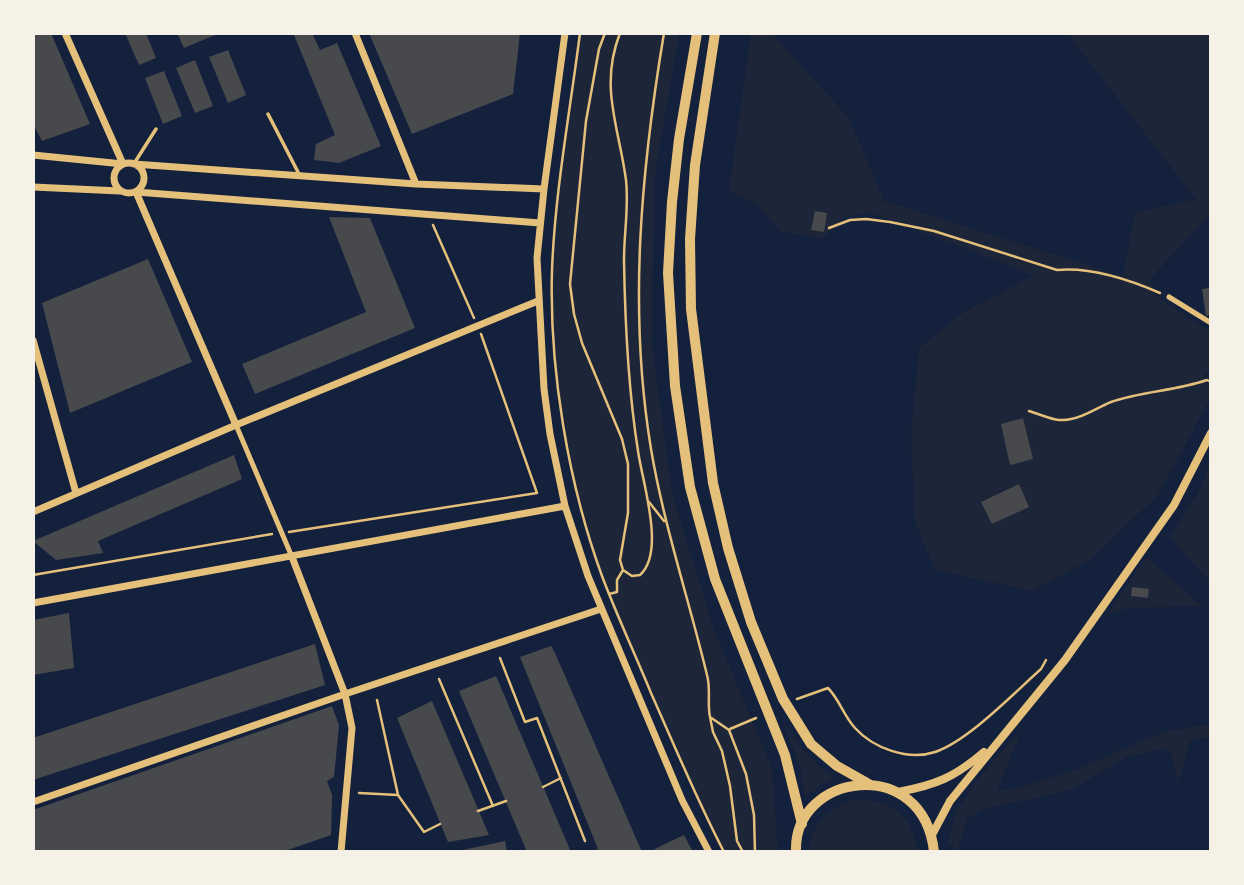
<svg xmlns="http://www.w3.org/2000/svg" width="1244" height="885" font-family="Montserrat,sans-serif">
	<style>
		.green { fill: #1d2539 }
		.building { fill: #48494c }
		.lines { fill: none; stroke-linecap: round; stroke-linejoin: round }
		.path { stroke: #e5c07b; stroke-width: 2.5 }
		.service { stroke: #e5c07b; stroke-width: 3.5 }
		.pedestrian { stroke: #e5c07b; stroke-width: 5 }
		.minor { stroke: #e5c07b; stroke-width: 7 }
		.tertiary { stroke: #e5c07b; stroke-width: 8 }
		.trunk { stroke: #e5c07b; stroke-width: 10 }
	</style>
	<rect width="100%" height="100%" fill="#14213d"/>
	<path class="green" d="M580,33H679L654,180L652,346L672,493L713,627L772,768L778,852H724C696,797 672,740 648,683C632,648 616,612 602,576C568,486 549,366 552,270C555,191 570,112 580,33Z
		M751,33H771L849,118L884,201L1123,276L1135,213L1196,199L1067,33H1211V213L1150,279L1156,296L1211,333V368L1204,375L1211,385V397L1158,495L1090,560L1032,591L935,570L915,522L911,435L919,348L964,312L1035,275L868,212L844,218L823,238L781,232L757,204L729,191Z
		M1211,461V583L1170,537L1199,491Z
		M1146,557L1202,606L1128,608L1108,614Z
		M784,723C798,742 813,767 835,777L805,796L801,770Z
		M1211,724V736L1190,741L1178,783L1169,748L1126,757L1071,790L984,809L967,819L957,852L948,842L956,812L979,778L1022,729L997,791L1021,787L1078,769L1163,732Z
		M856,799C892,800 913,815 917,852H809C810,823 830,807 856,799Z"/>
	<path class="building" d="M33,33H51L90,124L42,141L33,124Z
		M125,33H146L156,58L139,65Z
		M177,33H220L184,48Z
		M301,33H312L320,50L337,43L381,146L339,163L314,160L316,144L335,135L294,35Z
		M369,33H520L513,94L412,134Z
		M228,50L246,95L228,103L209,57Z
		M195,60L213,106L195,113L176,68Z
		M164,71L182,116L163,124L145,78Z
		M815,211L827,213L824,232L811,230Z
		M329,217L370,218L415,328L255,394L242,364L366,312Z
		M148,259L192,362L70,413L42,303Z
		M1211,288V315L1206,316L1202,289Z
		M1023,418L1033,459L1010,465L1001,424Z
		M234,455L242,479L98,541L103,553L56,560L33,541Z
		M1019,484L1029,507L992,524L981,502Z
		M1132,587L1149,589L1148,598L1131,596Z
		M69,613L74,668L33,675V620Z
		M315,644L325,685L33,780V738Z
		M551,646L555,653L642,852H591L598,849L520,657Z
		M496,676L571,852H527L459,691Z
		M432,701L489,835L448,842L397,718Z
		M332,706L339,725L334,777L327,781L332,795L331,835L282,852H34L33,810Z
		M684,835L693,852H649L669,842Z
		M505,841L507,852H458V851Z"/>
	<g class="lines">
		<path class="path" d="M580,33C570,112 555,191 552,270C549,369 568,483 602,576C617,616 635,654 651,693C675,747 697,800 724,852
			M605,33L599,49L586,121L570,284L574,314L582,343L622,439L628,464V513L620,560L623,570L632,576L640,575C666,552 642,481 638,451C628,388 625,323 624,260C624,233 629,206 626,180C619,127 599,87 620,33
			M664,33C641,171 628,310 651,449C664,526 689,600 707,675C711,689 707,703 710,717L729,730L746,774L754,815L755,852
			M433,225L474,318
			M829,228L850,220L866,219L890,222L934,231L1057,270C1090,267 1130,280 1160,293
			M1029,411C1042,415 1057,423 1071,419C1085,417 1098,407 1111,402C1143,391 1175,391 1207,380L1211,382
			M649,502L664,521
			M289,532L537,493L481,334
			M33,575L272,534
			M609,594L617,592V580L623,570
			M500,658L525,722L537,718L585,841
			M439,679L493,806
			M797,699L828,688C839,699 844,716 855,728C873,748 908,761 935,752C968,741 1014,693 1041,669L1046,660
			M377,700L398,795
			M710,717L713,732L722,751L730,786L737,841L743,852
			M730,729L756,718
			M543,787L561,778
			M359,793L398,795L424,832L440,824
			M478,811L506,801"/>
		<path class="service" d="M268,114L299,174
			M135,162L156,129"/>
		<path class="pedestrian" d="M1169,297L1211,323
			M236,425L292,557"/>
		<path class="minor" d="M355,33L416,184
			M565,33L544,189L537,258L544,389L550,434L565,506L588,576L682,800L709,852
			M33,155L123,164L65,33
			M114 178a15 15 0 1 1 30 0a15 15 0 1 1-30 0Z
			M134,164L416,184L544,189
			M33,187L120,191
			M33,340L76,493
			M236,425L136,192L540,223
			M33,512L236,425L538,301
			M292,557L345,694L352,728L341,852
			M33,603L565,506
			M33,802L345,694L601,609"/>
		<path class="tertiary" d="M898,792C936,785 955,777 984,752
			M932,835L950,801L1065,660L1174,505L1211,433"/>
		<path class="trunk" d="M697,33L679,139L672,202L668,273L675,386L690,487L715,579L785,755L802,824
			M715,33L695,165L690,239L691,309L713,483L728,548L751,622L783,699L811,744L837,766L869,784
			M796,852C793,772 924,754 934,852"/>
	</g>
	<rect width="1244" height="885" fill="none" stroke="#f6f1e7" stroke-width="70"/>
</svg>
